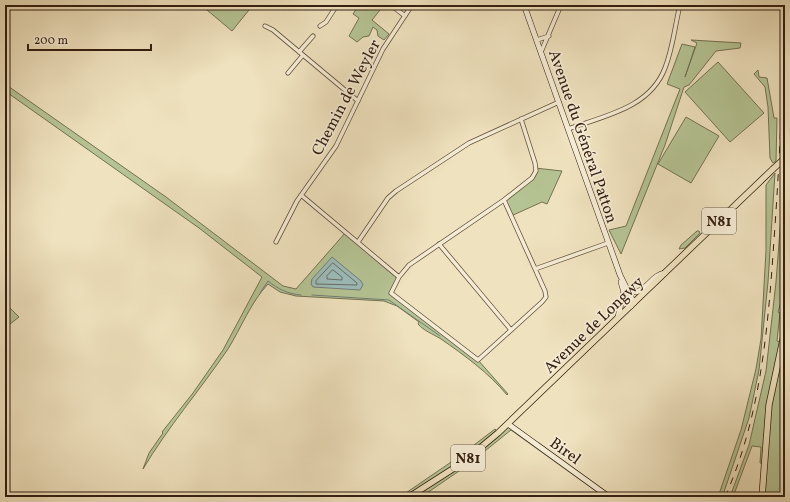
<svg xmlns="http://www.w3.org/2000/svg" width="790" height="502" font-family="Vollkorn,serif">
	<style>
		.green { fill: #b5c494; stroke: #747152 }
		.water { fill: #9cbcba; stroke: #727d76 }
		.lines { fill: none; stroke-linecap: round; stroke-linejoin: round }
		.shore { stroke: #686d66; stroke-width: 1 }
		.stream { stroke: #727d76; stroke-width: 1 }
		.street-casing { stroke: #624f3c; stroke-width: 5 }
		.secondary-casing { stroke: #331e11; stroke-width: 6 }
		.primary-casing { stroke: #331e11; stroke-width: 7 }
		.street { stroke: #f5ecd5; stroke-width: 3.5 }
		.secondary { stroke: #f5ecd5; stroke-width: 5 }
		.primary { stroke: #efe2be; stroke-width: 5.5 }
		.rail { stroke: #331e11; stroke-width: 1; stroke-dasharray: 7 7; stroke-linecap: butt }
		.primary-bridge-casing { stroke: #331e11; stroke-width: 7; stroke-linecap: butt }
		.primary-bridge { stroke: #efe2be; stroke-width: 5.5 }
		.labels { text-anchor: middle; stroke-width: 3.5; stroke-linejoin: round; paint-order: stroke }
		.shield { fill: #f5ecd5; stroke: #6d5c4c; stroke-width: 1 }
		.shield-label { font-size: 15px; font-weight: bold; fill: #331e11 }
		.street-label { font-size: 16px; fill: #331e11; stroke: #f5ecd5 }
	</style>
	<rect width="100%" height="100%" fill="#efe2be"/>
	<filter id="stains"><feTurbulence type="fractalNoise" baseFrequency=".005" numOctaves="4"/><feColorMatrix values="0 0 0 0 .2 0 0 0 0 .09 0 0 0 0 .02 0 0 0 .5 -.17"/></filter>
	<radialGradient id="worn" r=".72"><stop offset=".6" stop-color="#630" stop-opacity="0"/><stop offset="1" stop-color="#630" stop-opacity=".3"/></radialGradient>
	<path class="green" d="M201,5H253L232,31Z
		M359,5H384L372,20L389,34L384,40L378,36L377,30L373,27L369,36L363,37L357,42L349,36L359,18L353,14Z
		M691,40L741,43L740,48L716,51L689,85L684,87L665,145L621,254L609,230L626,226L680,89L667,84L682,44L695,47L685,77L697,43Z
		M718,62L764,113L730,142L685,92Z
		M758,70L759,77L767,78L774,118H777L776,161L773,163L770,158L768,107L765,87L754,74Z
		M5,84L166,197L283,286L296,289L346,232L399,277L391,293L478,360L508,394L507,395C489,373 464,355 441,339C433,334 424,331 418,324L419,322L397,306L384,301L296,296L280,292L268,284C251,302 241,328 228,349C200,390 168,427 143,469L149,453L163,433L162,432L193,393L223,350L262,277L199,228L5,91Z
		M686,117L719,136L691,183L658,164Z
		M785,164V271L783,295L778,312L780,313L777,341L782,343L780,349H785V497H762L764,464L760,463L761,447L752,446L733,497H730L749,445L766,371L776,282Z
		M535,168L562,171L547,204L542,202L511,216L504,200L532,178Z
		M775,173L768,282L759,370L749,418L724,492L722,497H718L741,430L756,369L761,339L766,251V185Z
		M714,208L720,214L711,222L708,219Z
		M697,231H699L700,233L685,248L679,249L681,245Z
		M5,303L19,317L5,328Z
		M508,424L536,444L539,443L614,497H604L511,430L465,467L421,497H400L457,458L495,429L499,433Z"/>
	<path class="water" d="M332,257L361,281L363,285L360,290L313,287L311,284L312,279Z"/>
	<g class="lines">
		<path class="shore" d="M333,263L357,283V285L316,284V281Z
			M333,270L342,277V280L327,279V276Z"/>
		<path class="stream" d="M260,293L268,281C278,289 288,294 301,295
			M312,295L389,300L440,336"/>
		<defs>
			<path id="street" d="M391,5L405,16
				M265,26L273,30L358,101
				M320,26L326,22L337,5
				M537,40L549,36
				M299,52L313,36
				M541,52L561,5
				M288,73L303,55
				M568,129C604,116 650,108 665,68C673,48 675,25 680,5
				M301,195L399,277L391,293L478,360L542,302L546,297L545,291L504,200
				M276,242L297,201L336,146L383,49L412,5
				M358,242L388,198L396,191L469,143L559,102
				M439,244L511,330
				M535,269L608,243
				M399,277L409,265L504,200L532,178L536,171L535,163L521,119"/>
			<path id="secondary" d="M524,5L620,275L634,303
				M621,282L626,300L631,306
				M628,288L636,292C648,289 652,275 665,273
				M618,317L623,294
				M508,424L609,497"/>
			<path id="primary" d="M409,497L462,463L498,433L773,169
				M762,497L769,405L785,330"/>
		</defs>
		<use href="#street" class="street-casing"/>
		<use href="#secondary" class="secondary-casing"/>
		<use href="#primary" class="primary-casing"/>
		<use href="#street" class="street"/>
		<use href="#secondary" class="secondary"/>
		<use href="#primary" class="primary"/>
		<path class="rail" d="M725,497C761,416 768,328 774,240C779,171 782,102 785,32"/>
		<defs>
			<path id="primary-bridge" d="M773,169L785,158"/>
		</defs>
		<use href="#primary-bridge" class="primary-bridge-casing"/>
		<use href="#primary-bridge" class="primary-bridge"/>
	</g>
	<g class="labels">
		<g class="shield">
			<rect x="702" y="208" width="34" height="26" rx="3"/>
			<rect x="451" y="445" width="34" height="26" rx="3"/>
		</g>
		<g class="shield-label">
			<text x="719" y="226">N81</text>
			<text x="468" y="463">N81</text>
		</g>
		<g class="street-label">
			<text transform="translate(345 97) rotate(-62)" y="6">Chemin de Weyler</text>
			<text transform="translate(584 136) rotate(71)" y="6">Avenue du Général Patton</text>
			<text transform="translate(593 324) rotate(-44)" y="6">Avenue de Longwy</text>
			<text transform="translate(566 450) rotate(36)" y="6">Birel</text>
		</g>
	</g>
	<rect width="790" height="502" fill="none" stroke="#efe2be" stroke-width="20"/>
	<rect x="6" y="6" width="778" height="490" fill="none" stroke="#331e11" stroke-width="2"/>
	<rect x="10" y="10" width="770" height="482" fill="none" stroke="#331e11"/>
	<path d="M28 44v6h123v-6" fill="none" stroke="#331e11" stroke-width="2"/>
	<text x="34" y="44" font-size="12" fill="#331e11" stroke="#f5ecd5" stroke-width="3" paint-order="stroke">200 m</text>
	<rect width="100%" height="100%" filter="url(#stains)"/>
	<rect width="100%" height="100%" fill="url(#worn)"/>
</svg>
